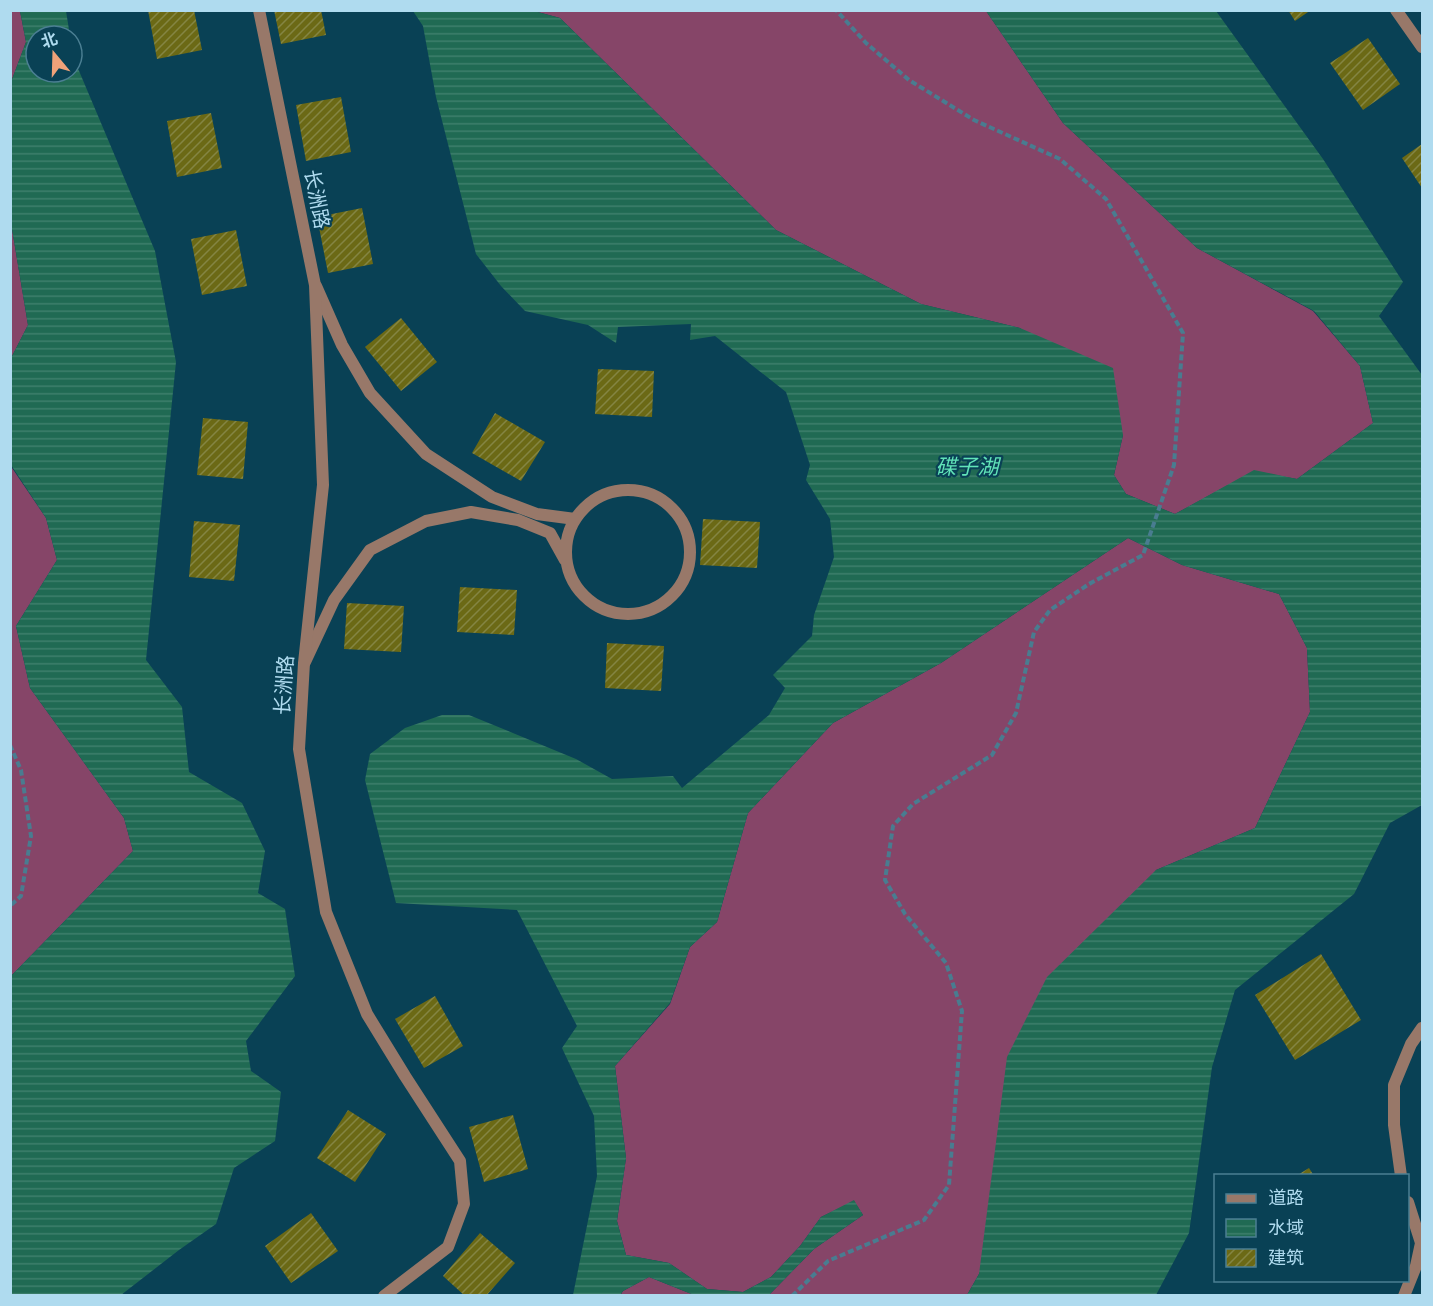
<svg xmlns="http://www.w3.org/2000/svg" width="1433" height="1306" font-family="Spectral,'Noto Sans SC',serif">
	<style>
		.grass { fill: #864568 }
		.water { fill: url(#water-rules) }
		.building { fill: url(#building-hatch) }
		.lines { fill: none; stroke-linecap: round; stroke-linejoin: round }
		.path { stroke: #497c90; stroke-width: 4; stroke-dasharray: 6 3; stroke-linecap: butt }
		.service { stroke: #987869; stroke-width: 12 }
		.minor { stroke: #987869; stroke-width: 12 }
		.labels { text-anchor: middle; stroke-width: 4.5; stroke-linejoin: round; paint-order: stroke }
		.street-label { font-size: 20px; fill: #afdbef; stroke: #094155 }
		.water-label { font-size: 21px; font-style: italic; fill: #61e3b8; stroke: #094155 }
	</style>
	<defs>
		<pattern id="water-rules" width="6" height="5" patternUnits="userSpaceOnUse" patternTransform="scale(1.5)"><rect width="6" height="5" fill="#206a53"/><path d="M0 2.5h6" fill="none" stroke="#3e7f6c"/></pattern>
		<pattern id="building-hatch" width="6" height="6" patternUnits="userSpaceOnUse" patternTransform="scale(1.5)"><rect width="6" height="6" fill="#6b6915"/><path d="M-1 1l2-2M0 6l6-6M5 7l2-2" fill="none" stroke="#848543"/></pattern>
	</defs>
	<rect width="100%" height="100%" fill="#094155"/>
	<path class="grass" d="M11,11H20L26,42L11,82Z
		M534,11H986L1063,123L1197,248L1313,311L1360,366L1373,423L1297,479L1254,471L1175,514L1126,494L1114,475L1123,435L1020,328L921,304L776,230L560,18Z
		M10,217L28,325L11,358H10Z
		M10,465L46,518L57,560L16,626L30,688L124,818L133,851L11,976Z
		M1128,538L1182,565L1279,594L1307,648L1310,712L1255,828L1156,870L979,1274L967,1295H769L814,1249L863,1215L854,1201L821,1217L800,1246L771,1277L743,1292L707,1289L669,1263L626,1255L617,1221L626,1158L615,1066L670,1004L690,947L717,922L748,813L833,723L941,663Z
		M649,1277L694,1295L620,1296L623,1291Z"/>
	<path class="water" d="M20,11H66L70,36H36V72H72V48L74,59L155,251L176,362L146,660L182,707L189,772L242,803L265,851L258,893L285,909L295,976L246,1041L251,1071L281,1092L275,1141L234,1168L216,1224L179,1250L121,1295H11V976L133,851L124,818L30,688L16,626L57,560L46,518L11,465V358L28,325L10,217L11,82L26,42Z
		M413,11H534L560,18L776,230L921,304L1020,328L1113,368L1123,435L1114,475L1126,494L1175,514L1254,470L1297,479L1373,423L1360,366L1314,311L1197,248L1063,123L986,11H1216L1323,159L1403,282L1379,316L1422,375V805L1390,823L1354,894L1235,990L1212,1067L1189,1233L1156,1295H967L979,1274L1007,1057L1047,977L1156,870L1255,828L1310,712L1307,648L1279,594L1182,565L1128,538L941,663L833,723L748,813L717,922L690,947L670,1003L615,1066L626,1158L617,1221L626,1255L669,1263L707,1289L743,1292L771,1277L800,1246L821,1217L854,1200L863,1215L814,1249L769,1295H694L649,1277L623,1291L620,1295H573L597,1176L594,1116L562,1048L577,1026L517,910L396,903L365,780L370,754L405,728L442,715H469L576,759L612,779L673,776L682,788L769,715L785,688L773,675L812,636L814,615L834,557L830,519L806,480L810,465L786,392L715,336L690,340L691,324L618,327L616,343L588,325L525,311L501,286L476,254L436,97L423,26Z"/>
	<path class="building" d="M148,10H194L202,50L157,59Z
		M274,10H321L326,35L281,44Z
		M1288,10H1311L1295,21Z
		M1368,38L1400,84L1363,110L1330,63Z
		M341,97L351,152L306,161L296,105Z
		M211,113L222,168L177,177L167,121Z
		M1422,144V188L1402,158Z
		M362,208L373,264L328,273L317,217Z
		M236,230L247,286L202,295L191,239Z
		M401,318L437,362L401,391L365,347Z
		M598,369L654,371L652,417L595,414Z
		M495,413L545,442L521,481L472,453Z
		M203,418L248,422L243,479L197,475Z
		M703,519L760,522L757,568L700,565Z
		M194,521L240,525L234,581L189,577Z
		M460,587L517,590L514,635L457,632Z
		M347,603L404,606L401,652L344,649Z
		M607,643L664,646L661,691L605,688Z
		M1321,954L1361,1020L1295,1060L1255,995Z
		M435,996L463,1046L424,1068L395,1019Z
		M348,1110L386,1134L355,1182L317,1158Z
		M513,1115L528,1169L484,1182L469,1127Z
		M1309,1168L1314,1176H1296Z
		M311,1213L338,1251L291,1283L265,1246Z
		M480,1233L515,1263L486,1296H465L443,1276Z"/>
	<g class="lines">
		<path class="path" d="M10,745L21,770L31,836L21,896L10,906
			M792,1296L828,1261L924,1220L949,1185L962,1011L946,963L905,914L885,880L893,826L913,804L992,755L1016,713L1034,632L1050,610L1089,584L1143,555L1174,465L1183,333L1106,199L1060,159L974,120L909,80L866,43L836,10"/>
		<path class="service" d="M316,286L342,345L370,393L426,454L492,497L537,514L575,519
			M566 552a62 62 0 1 1 124 0a62 62 0 1 1-124 0Z
			M305,662L334,600L370,550L426,521L471,512L518,520L550,533L565,560
			M1401,1176L1394,1125V1085L1411,1044L1422,1028
			M1404,1296L1416,1266L1421,1243L1408,1202"/>
		<path class="minor" d="M259,10L315,285L323,485L304,663L299,749L326,912L367,1014L405,1076L460,1161L464,1204L448,1247L384,1296
			M1396,10L1422,47"/>
	</g>
	<g class="labels">
		<g class="street-label">
			<text transform="translate(317 199) rotate(79)" y="7">长洲路</text>
			<text transform="translate(284 685) rotate(-86)" y="7">长洲路</text>
		</g>
		<g class="water-label">
			<text x="967" y="474">碟子湖</text>
		</g>
	</g>
	<rect width="1433" height="1306" fill="none" stroke="#afdbef" stroke-width="24"/>
	<rect x="1214" y="1174" width="195" height="108" fill="#094155" stroke="#4b7f93" stroke-width="1.5"/>
	<rect x="1226" y="1194" width="30" height="9" fill="#987869" stroke="#4b7f93" stroke-width="1.5"/>
	<text x="1268" y="1204" font-size="18" fill="#afdbef">道路</text>
	<rect x="1226" y="1219" width="30" height="18" fill="url(#water-rules)" stroke="#4b7f93" stroke-width="1.5"/>
	<text x="1268" y="1234" font-size="18" fill="#afdbef">水域</text>
	<rect x="1226" y="1249" width="30" height="18" fill="url(#building-hatch)" stroke="#4b7f93" stroke-width="1.5"/>
	<text x="1268" y="1264" font-size="18" fill="#afdbef">建筑</text>
	<g transform="translate(54 54) rotate(341)"><circle r="28" fill="#094155" stroke="#4b7f93" stroke-width="1.5"/>
	<path d="M0-4.5L10 22L0 15L-10 22Z" fill="#f0a279"/>
	<text y="-9" font-size="16" font-weight="bold" text-anchor="middle" fill="#afdbef">北</text>
	</g>
</svg>
